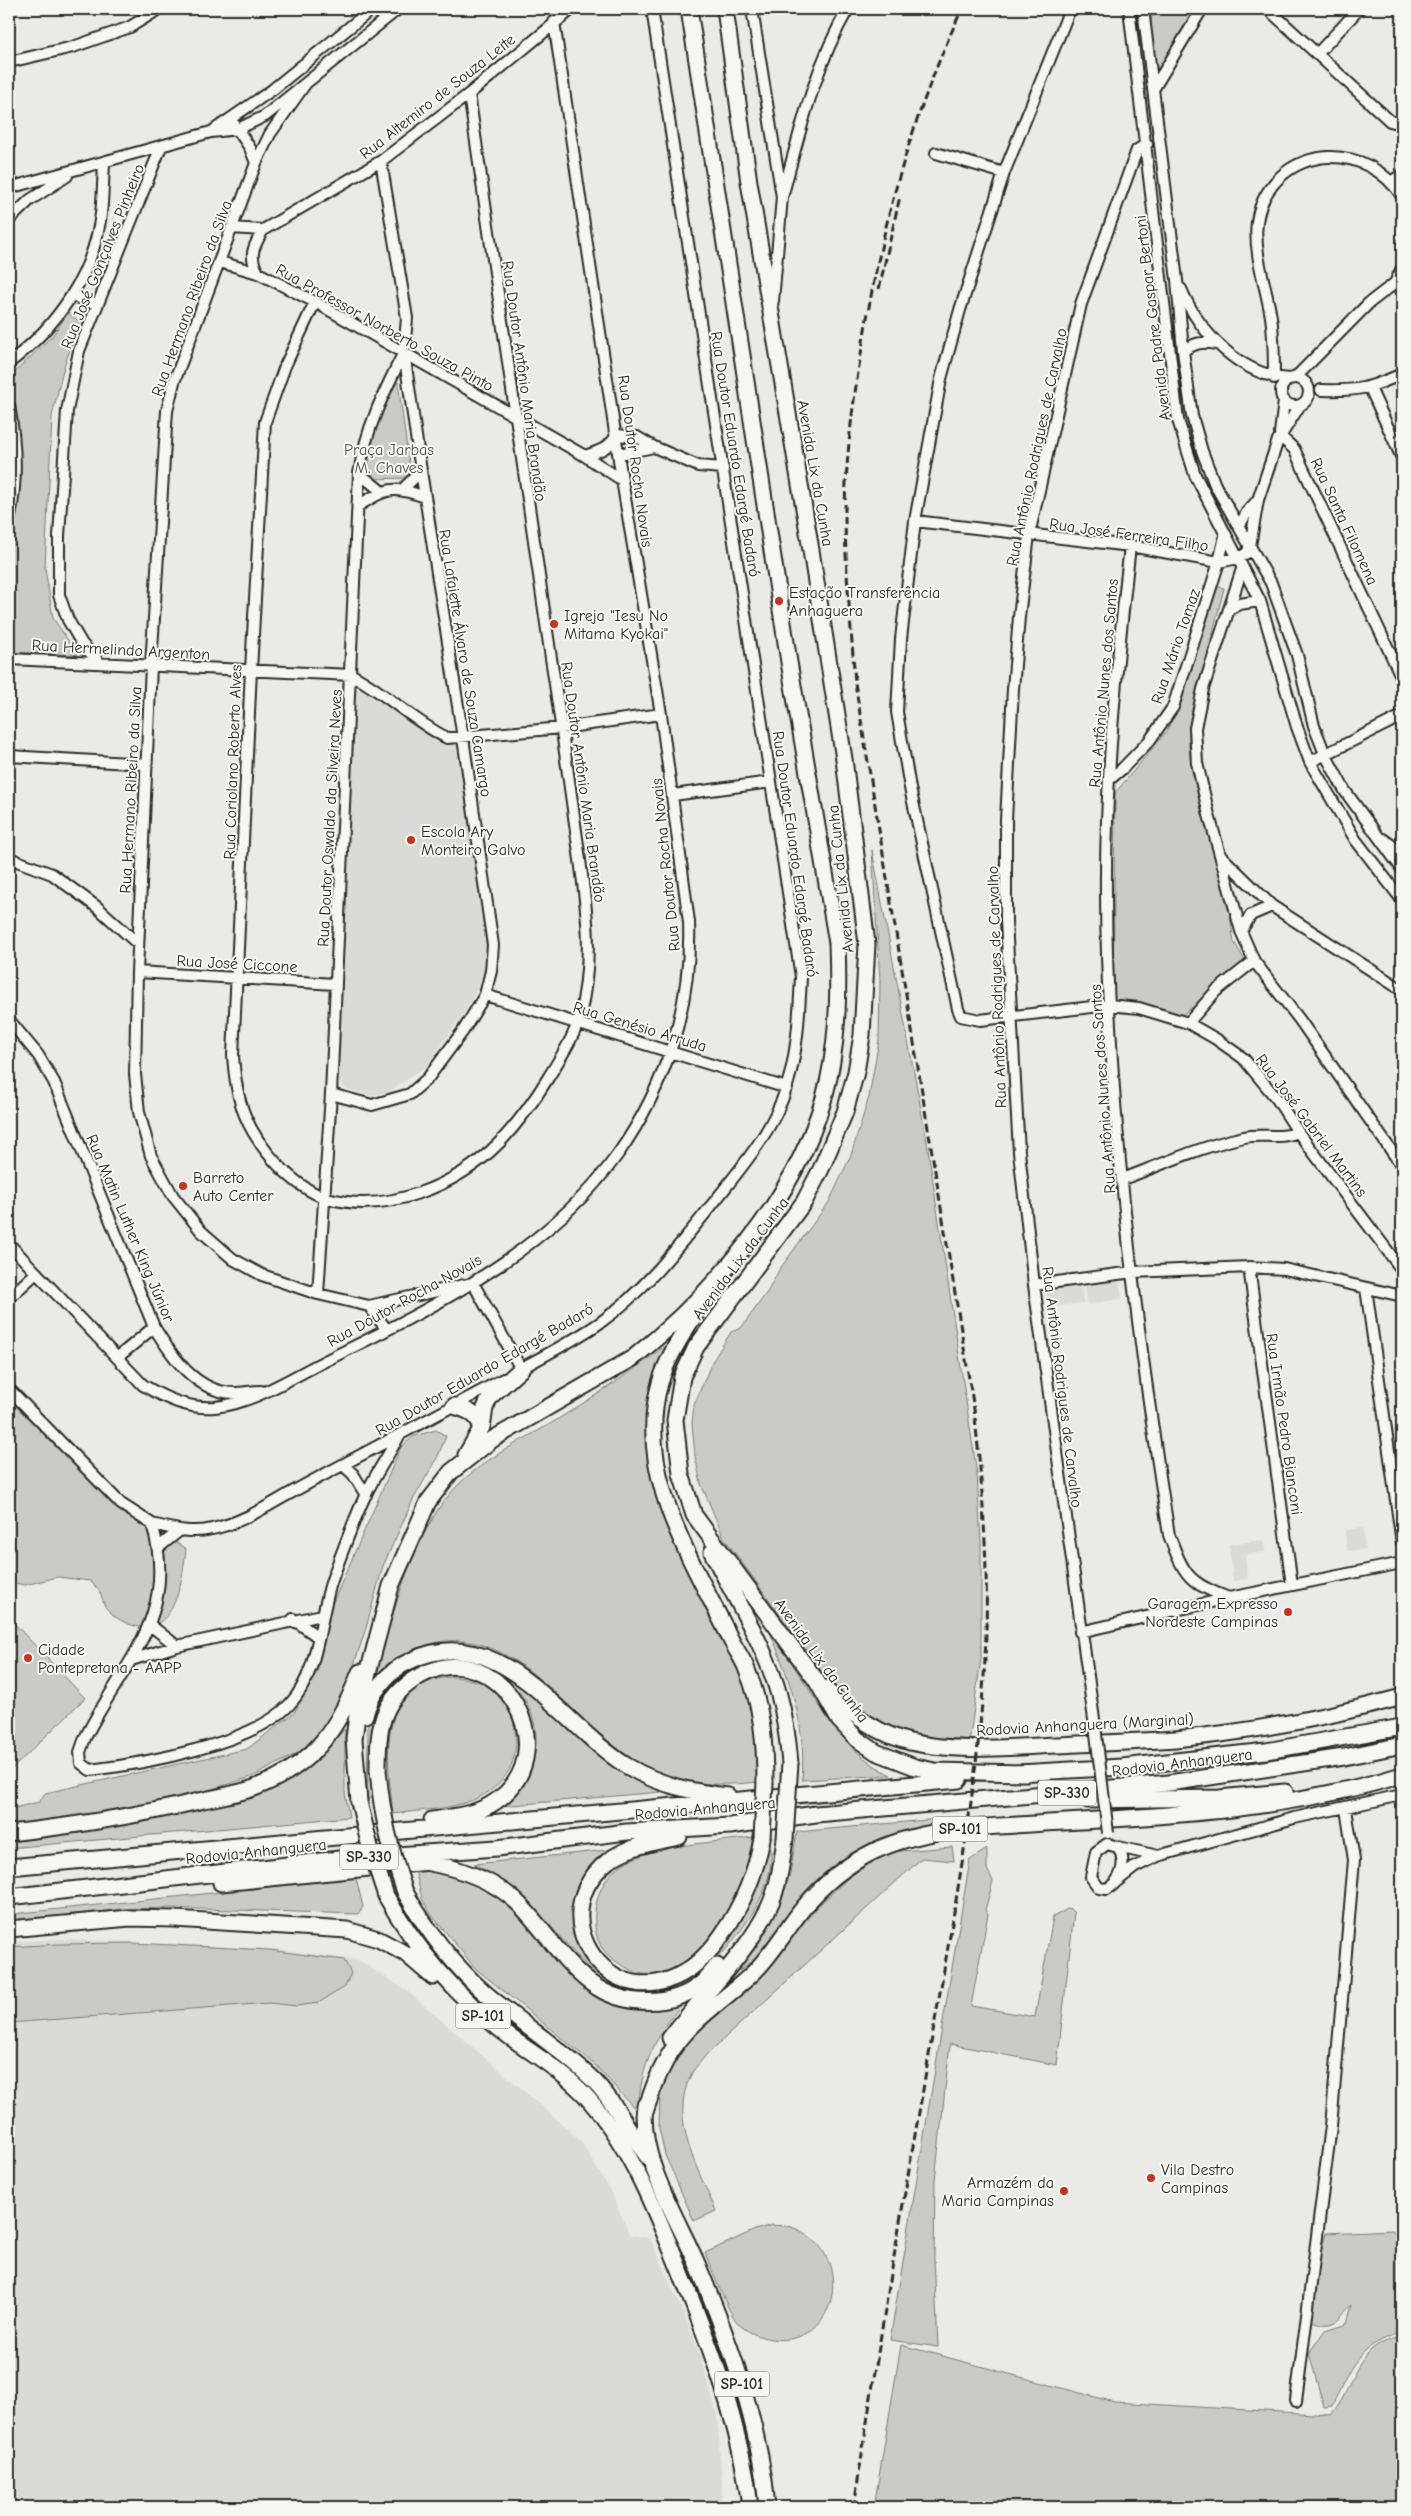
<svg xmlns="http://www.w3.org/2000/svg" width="1411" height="2516" font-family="'Comic Neue',sans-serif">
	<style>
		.built { fill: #dadad6 }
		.green { fill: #cacac7; stroke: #7a7a79 }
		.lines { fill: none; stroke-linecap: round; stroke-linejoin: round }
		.minor-casing { stroke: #2b2b2b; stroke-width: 14 }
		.highway-casing { stroke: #2b2b2b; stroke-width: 19 }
		.minor { stroke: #f6f6f2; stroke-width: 10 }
		.highway { stroke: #f6f6f2; stroke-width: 15 }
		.rail { stroke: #2b2b2b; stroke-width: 3; stroke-dasharray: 8 4; stroke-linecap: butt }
		.minor-bridge-casing { stroke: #2b2b2b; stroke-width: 14; stroke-linecap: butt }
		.highway-bridge-casing { stroke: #2b2b2b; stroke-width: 19; stroke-linecap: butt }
		.minor-bridge { stroke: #f6f6f2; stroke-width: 10 }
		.highway-bridge { stroke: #f6f6f2; stroke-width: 15 }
		.poi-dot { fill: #c8321e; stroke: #f6f6f2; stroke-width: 2 }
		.labels { text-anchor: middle; stroke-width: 4; stroke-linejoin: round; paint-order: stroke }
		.shield { fill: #f6f6f2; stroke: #686867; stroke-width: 1 }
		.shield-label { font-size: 15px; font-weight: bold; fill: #2b2b2b }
		.street-label { font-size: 16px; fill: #2b2b2b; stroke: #f6f6f2 }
		.park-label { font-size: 16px; fill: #535352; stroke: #f6f6f2 }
		.poi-label { font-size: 16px; fill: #2b2b2b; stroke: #f6f6f2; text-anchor: start }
	</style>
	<rect width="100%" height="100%" fill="#eaeae6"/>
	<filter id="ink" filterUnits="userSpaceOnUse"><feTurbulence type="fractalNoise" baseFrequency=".02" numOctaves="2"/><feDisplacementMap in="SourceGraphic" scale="10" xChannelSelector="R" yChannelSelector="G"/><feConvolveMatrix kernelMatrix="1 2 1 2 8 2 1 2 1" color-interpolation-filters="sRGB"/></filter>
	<g filter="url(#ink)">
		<path class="built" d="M356,687L365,689L427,733L445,742H460L487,938L484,975L468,1007L428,1065L389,1092L369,1096L344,1088L339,1079Z
			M1120,1281L1122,1299L1088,1304L1085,1285Z
			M1081,1284L1083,1303L1049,1307L1046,1289Z
			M1363,1528L1365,1549L1347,1551L1345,1530Z
			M1264,1540L1265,1552L1245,1555L1248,1579L1233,1581L1229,1544Z
			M61,1939L274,1949L359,1960L407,1991L517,2085L579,2139L609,2188L630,2235L650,2238L687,2321L700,2355L717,2414L722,2482L721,2507H9V1942Z"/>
		<path class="green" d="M1153,9H1194L1160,70L1152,67L1150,30Z
			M68,313L80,322L64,366L52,416L45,568L53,618L78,655L9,652V540L18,490L9,378L53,335Z
			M398,382L411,478L368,479C368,446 376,407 398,382Z
			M1214,586L1224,588L1189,728C1186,778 1211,824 1219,873L1225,885L1234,942L1246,962L1236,977L1179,1017L1113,1001L1115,793L1167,731L1179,704Z
			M872,850L926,1136L977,1474L981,1543V1659L969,1743L926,1741L872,1721L835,1690L724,1538L701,1484L695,1456L692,1423L694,1405L712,1362L731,1332L741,1328L768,1291L779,1270L829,1202L851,1155L869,1097L879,1040L880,981Z
			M671,1341L650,1435L709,1602L755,1704L759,1782C720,1786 685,1786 648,1768C575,1733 518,1617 426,1645C406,1651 390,1661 376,1676C390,1622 405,1565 434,1516C461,1469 511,1447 555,1421C595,1396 634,1371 671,1341Z
			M9,1381L127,1511L186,1549C183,1575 177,1630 141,1627C129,1626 116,1619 108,1610C103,1606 103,1598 100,1593C98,1589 94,1585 90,1581L58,1577L25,1585L9,1582Z
			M436,1430L446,1436L438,1456L413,1500L383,1566L366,1628L346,1689L326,1724L300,1752L254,1776L193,1795L115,1811L9,1826V1809L39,1802L45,1793L247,1749L294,1713L318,1670L323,1625L401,1447L414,1436Z
			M9,1618L85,1698L9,1772Z
			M766,1623C780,1645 794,1666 808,1688C831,1724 852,1756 891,1775L802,1780C807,1723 788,1674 766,1623Z
			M470,1656L512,1676L609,1765L661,1792L501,1806C508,1798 518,1790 523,1781C569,1709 484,1630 411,1671C395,1680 383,1695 377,1711C368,1738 371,1770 372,1798L367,1799L368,1727L377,1700L402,1671L431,1658Z
			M454,1677C465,1678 480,1680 490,1688C521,1710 526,1762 495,1787C468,1810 427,1809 393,1814C387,1759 374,1680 454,1677Z
			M345,1729V1792L349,1817L9,1848V1838L143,1820L312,1762Z
			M959,1817L958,1825L908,1833L797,1904L752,1961L739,1971L779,1906L790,1874L797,1832Z
			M753,1837C750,1880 728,1929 695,1957C691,1961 684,1963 679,1966C672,1969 665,1974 658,1975C648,1977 638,1973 629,1969C603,1956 593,1942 595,1913C596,1895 605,1875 621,1865C655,1844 714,1843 753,1837Z
			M770,1842C777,1879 754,1914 732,1942C688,1997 639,2017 583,1962C563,1942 546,1919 526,1900C510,1884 493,1874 474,1864L618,1849L581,1892L592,1962L664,1987C687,1980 695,1970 710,1954C745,1917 758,1892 770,1842Z
			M952,1847L954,1861L922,1858L706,2055C701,2062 693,2069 690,2077C669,2121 699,2171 716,2211L694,2221L665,2155L659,2128L660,2091L666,2069L683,2044L758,1976L819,1905L849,1877L887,1852Z
			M987,1849V1869L993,1881L985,1910L988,1914L971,2006L1035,2017L1053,1917L1069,1908L1074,1913L1057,2065L950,2044L935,2180L934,2257L938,2347L890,2340L970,1860Z
			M415,1870L450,1874L493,1890L516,1908L606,1997L686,1999C655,2037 641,2063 638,2112L595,2065L475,1968L430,1913L422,1898Z
			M356,1878L363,1907L358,1914L170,1908L125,1909L9,1921V1915L21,1913Z
			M133,1943L269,1950L344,1960L351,1973L345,1987L318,2003L297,2006L269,2003L9,2023V1947L59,1944Z
			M772,2225C778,2226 785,2225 791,2227C856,2248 842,2349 771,2339C760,2337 745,2332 737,2322C727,2310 712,2270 705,2253L755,2230Z
			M1392,2230L1402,2246V2332C1357,2345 1350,2368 1332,2407L1324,2408L1309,2353L1325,2330L1347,2323L1352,2305C1335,2319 1337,2331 1309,2320L1317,2262L1326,2233Z
			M1402,2336V2507H874L901,2345L1114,2402L1331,2415C1349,2396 1352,2366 1373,2348C1380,2342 1394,2339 1402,2336Z"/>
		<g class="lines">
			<defs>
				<path id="minor" d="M752,9L782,197L773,301
					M1070,9L1004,173L960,310L941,379L915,521L901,639L897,712L910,788L958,1009L961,1016L980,1020L1109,1005L1139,1008L1188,1023L1216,1039L1243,1058L1277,1099L1298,1132L1402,1270
					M1129,9L1178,420L1195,475L1260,601L1297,727L1310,762L1355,839L1402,900
					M1143,9L1177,280L1183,351L1192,416L1202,451L1215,485L1271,583L1297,655L1314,726L1325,754L1345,791L1402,869
					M1268,9L1390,121L1402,124
					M1317,54L1359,9
					M9,62L73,47L130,27L159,9
					M306,83L270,134L256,163L174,382L167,411L151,666L137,972L135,1074L139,1112L151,1156L173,1196L201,1231L233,1259L262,1275L318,1294L369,1306L473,1283L521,1369
					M1154,88L1202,9
					M234,124L250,148L256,163
					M214,130L272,90L372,9
					M936,153L1004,173
					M1392,181L1402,175
					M9,188L211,132L238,129L265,116L398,9
					M783,194C800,131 815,66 848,9
					M9,220L30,200L67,176
					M231,228L263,230
					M263,230L381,161L469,94L572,9
					M220,262L258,273L315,302L585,456L622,480
					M258,273C248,254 254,247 263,230
					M1181,289C1200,334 1240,375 1290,379
					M73,296L96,304
					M315,302L285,366L265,422L251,670L233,1055C236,1102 246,1131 279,1166C292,1179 309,1193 327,1198C388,1215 458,1185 500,1142C519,1122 534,1101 548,1078C559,1060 573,1039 579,1019C596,953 585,898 576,831C568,773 560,716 551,658C523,470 496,282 469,94
					M1183,351C1194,343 1203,341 1216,344
					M9,363C57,326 93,276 101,214C103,197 103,180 104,164
					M1274,378C1274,357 1274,337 1271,317C1263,268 1238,217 1280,177C1293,165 1310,158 1328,157C1359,156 1385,171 1402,196
					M1295,378L1369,303L1395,283L1402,268
					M1281 392a14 14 0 1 1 28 0a14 14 0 1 1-28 0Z
					M1370,388L1402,458
					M1321,390C1358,391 1368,389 1402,374
					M9,405C16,444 18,482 9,521
					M1280,433L1284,401
					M1280,436L1294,449L1402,678
					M619,454L654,447
					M585,456C600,451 609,448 617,435L637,437L654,447L698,466L723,468
					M359,473L381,491
					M403,489L421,471
					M358,506C387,488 393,485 425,497
					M915,521L1130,546L1219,562L1238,558L1247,553L1250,546L1258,500L1278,440L1300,405
					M1240,525L1247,512L1258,500
					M1130,546C1117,662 1105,778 1106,895C1107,1108 1136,1325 1169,1535C1184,1575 1188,1583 1229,1598
					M1242,569L1203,689L1195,728L1197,763L1209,815L1241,931L1254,961L1299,1019L1402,1166
					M1230,609L1239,604L1260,601
					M9,659L352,675C386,693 413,721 447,738L562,728L661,714
					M100,663L82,644L68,620L59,595V536L67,411L79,351L161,147
					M9,756L146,764
					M1310,762L1402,716
					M1110,779L1122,769L1150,740L1173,707L1219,562L1225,536
					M673,795L771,782
					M1383,839L1402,853
					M9,858L52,874L97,907L138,944
					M1223,858L1272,906L1402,990
					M1241,931L1251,915L1272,906
					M137,972L335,984
					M485,995L787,1088
					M9,1020L38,1055L54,1082L154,1327C172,1356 195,1392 234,1393C243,1393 252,1391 261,1391
					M1188,1023L1216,991L1254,961
					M331,1094L372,1105L410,1094L428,1078L463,1031L485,995L491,971L493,945L463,738L421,471L404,352L407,318L381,161
					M1123,1179C1163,1164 1202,1146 1244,1137C1262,1133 1281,1140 1298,1132
					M9,1244L143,1385C166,1399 188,1409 215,1407C253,1403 289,1379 323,1362C429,1309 547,1254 618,1154C666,1086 692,1005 689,922L661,714L622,480L554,22
					M1249,1267L1292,1585
					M1034,1285L1133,1272L1249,1267L1284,1269L1402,1296
					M1366,1288L1402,1543
					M318,1294L331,1094L359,473C366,428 384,392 404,352
					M9,1298L36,1273
					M369,1306L387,1330
					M118,1357L154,1327
					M516,1371C544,1356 575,1340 601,1322C644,1291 678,1247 711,1206C740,1169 773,1132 787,1086C798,1050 799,1014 801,977L652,9
					M9,1389L121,1504L152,1524C180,1616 123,1662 85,1738L80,1752L81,1763L90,1770C142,1764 253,1744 289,1705C321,1671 318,1618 333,1577C343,1550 353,1522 365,1496C375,1475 388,1456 399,1436
					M343,1465L353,1474L366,1495
					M152,1524C173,1529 191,1534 212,1529C246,1522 275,1501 305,1485C371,1449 438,1415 503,1379
					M159,1547L179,1531
					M293,1619L318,1637
					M150,1625L177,1646
					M1080,1632L1229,1598L1402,1563
					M131,1660L177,1646L322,1615
					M1096,1734L1034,1285L1019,1152L1006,921V820L1013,689L1019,617L1029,535L1081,304L1137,150L1147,144
					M1107,1844L1118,1847C1127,1862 1122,1881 1107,1889L1099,1888L1091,1877L1096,1852Z
					M1118,1847L1158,1856
					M1117,1881L1135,1867L1158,1856L1294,1818L1402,1795
					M1296,2401L1331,2126L1354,1860L1346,1809"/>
				<path id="highway" d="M725,9L749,182L810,544L844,759L867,944L862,1035L856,1072L845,1112L821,1169L804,1202L696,1347L682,1377L675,1420L681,1474L694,1515L816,1680L839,1720L857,1739L876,1752L915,1767L935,1771L1028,1773
					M705,1299C688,1326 669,1352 660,1383C634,1474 693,1561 731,1640C736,1650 743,1659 747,1670C762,1706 765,1743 765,1782
					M454,1406C468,1410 476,1413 482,1427
					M466,1455L482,1427L485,1408L490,1397L521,1369
					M712,1552C735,1599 765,1645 779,1695C785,1717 788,1740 790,1763
					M824,1688C848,1712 878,1734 910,1742C958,1753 1009,1747 1057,1745C1097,1743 1136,1742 1175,1739C1251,1732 1329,1717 1402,1697
					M365,1715C371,1692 388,1671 410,1661C500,1617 560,1725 627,1766C659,1785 691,1792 728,1796
					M378,1770C378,1729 380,1699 420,1676C501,1631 572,1757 490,1805C472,1815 452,1817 432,1820
					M1019,1773L1122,1767L1266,1751L1402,1727
					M1088,1800L1219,1798L1285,1792
					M359,1802L354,1739L357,1715L391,1586L428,1502L451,1472L493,1439L633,1358C715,1292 794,1201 824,1098C838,1048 839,995 837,943L789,662L689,9
					M9,1833C73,1826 136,1816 199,1801C217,1797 237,1794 254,1788C275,1780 296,1768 312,1753C335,1731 349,1701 360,1672
					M679,1837C655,1842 628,1846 608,1861C527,1926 638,2054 722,1935C743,1904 756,1874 762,1838
					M425,1862C459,1868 495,1880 520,1905C545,1930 563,1963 592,1984C622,2006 672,2009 702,1983C707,1978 712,1972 717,1966
					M9,1867L959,1780
					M221,1883L429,1862
					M405,1892C426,1929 452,1964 485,1993C519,2022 557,2046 589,2076C614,2099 627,2129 647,2156
					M386,1896C417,1951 456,1996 506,2034C533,2054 561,2070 584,2094C629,2143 653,2205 678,2266C710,2345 740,2422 750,2507
					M9,1897L339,1859L497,1848L627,1832L730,1826L816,1814L1169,1783L1344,1757L1402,1745
					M9,1929L130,1918L174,1919L347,1930L378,1939L406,1954L433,1977
					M670,2038C702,1995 746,1956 769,1907C779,1886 782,1861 785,1839
					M645,2105C638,2159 678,2218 698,2266C730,2343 760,2424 767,2507
					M644,2115C652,2091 660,2067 675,2046C696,2016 730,1996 755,1971C774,1952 787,1928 804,1907C847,1856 893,1837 958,1829C1107,1817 1258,1819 1402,1775"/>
			</defs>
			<use href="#minor" class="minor-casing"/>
			<use href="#highway" class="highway-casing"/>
			<use href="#minor" class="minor"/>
			<use href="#highway" class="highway"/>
			<path class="rail" d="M879,289L900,196
				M854,2507C875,2366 899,2225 924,2084C947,1948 975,1813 984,1676C990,1586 984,1498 974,1409L855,683C851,625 845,568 845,510C846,456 853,401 862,348C881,228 910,120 962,9"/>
			<defs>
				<path id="minor-bridge" d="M1096,1734L1108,1833"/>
				<path id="highway-bridge" d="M378,1770C382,1816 390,1849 405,1892
					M359,1802L370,1847L386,1896
					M762,1838L765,1782
					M785,1839L790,1763"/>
			</defs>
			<use href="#minor-bridge" class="minor-bridge-casing"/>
			<use href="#highway-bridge" class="highway-bridge-casing"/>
			<use href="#minor-bridge" class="minor-bridge"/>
			<use href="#highway-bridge" class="highway-bridge"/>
		</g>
	</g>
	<g class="poi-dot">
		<circle cx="779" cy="601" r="5"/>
		<circle cx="554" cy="624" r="5"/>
		<circle cx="411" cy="840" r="5"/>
		<circle cx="183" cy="1186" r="5"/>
		<circle cx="1288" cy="1612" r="5"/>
		<circle cx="28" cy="1658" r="5"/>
		<circle cx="1151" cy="2178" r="5"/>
		<circle cx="1064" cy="2191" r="5"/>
	</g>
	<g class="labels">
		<g class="shield">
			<rect x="1038" y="1780.5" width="58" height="25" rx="4"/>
			<rect x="932.5" y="1816.5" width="55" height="25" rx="4"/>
			<rect x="340" y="1844.5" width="58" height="25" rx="4"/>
			<rect x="455.5" y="2003.5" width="55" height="25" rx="4"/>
			<rect x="714.5" y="2371.5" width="55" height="25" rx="4"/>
		</g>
		<g class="shield-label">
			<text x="1067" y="1798">SP-330</text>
			<text x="960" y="1834">SP-101</text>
			<text x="369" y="1862">SP-330</text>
			<text x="483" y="2021">SP-101</text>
			<text x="742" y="2389">SP-101</text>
		</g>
		<g class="street-label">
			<text transform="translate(437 96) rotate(-38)" y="6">Rua Altemiro de Souza Leite</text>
			<text transform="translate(102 256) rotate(-68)" y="6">Rua José Gonçalves Pinheiro</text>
			<text transform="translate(191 298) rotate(-70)" y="6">Rua Hermano Ribeiro da Silva</text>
			<text transform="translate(1152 318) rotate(-97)" y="6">Avenida Padre Gaspar Bertoni</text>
			<text transform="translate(385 327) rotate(29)" y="6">Rua Professor Norberto Souza Pinto</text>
			<text transform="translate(525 381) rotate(82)" y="6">Rua Doutor Antônio Maria Brandão</text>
			<text transform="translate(1036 447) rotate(-78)" y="6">Rua Antônio Rodrigues de Carvalho</text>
			<text transform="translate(736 454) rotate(81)" y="6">Rua Doutor Eduardo Edargé Badaró</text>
			<text transform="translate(636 461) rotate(82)" y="6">Rua Doutor Rocha Novais</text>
			<text transform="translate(816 473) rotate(80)" y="6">Avenida Lix da Cunha</text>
			<text transform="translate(1345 521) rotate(65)" y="6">Rua Santa Filomena</text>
			<text transform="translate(1129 534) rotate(8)" y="6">Rua José Ferreira Filho</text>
			<text transform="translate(1175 646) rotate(-71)" y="6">Rua Mário Tomaz</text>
			<text transform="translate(121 649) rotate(3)" y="6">Rua Hermelindo Argenton</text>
			<text transform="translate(466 663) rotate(81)" y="6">Rua Lafaiette Álvaro de Souza Camargo</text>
			<text transform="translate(1103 683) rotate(-85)" y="6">Rua Antônio Nunes dos Santos</text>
			<text transform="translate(232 762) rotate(-88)" y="6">Rua Coriolano Roberto Alves</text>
			<text transform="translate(584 782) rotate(82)" y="6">Rua Doutor Antônio Maria Brandão</text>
			<text transform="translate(130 790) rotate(-87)" y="6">Rua Hermano Ribeiro da Silva</text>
			<text transform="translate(329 818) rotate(-87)" y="6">Rua Doutor Oswaldo da Silveira Neves</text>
			<text transform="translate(796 854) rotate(82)" y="6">Rua Doutor Eduardo Edargé Badaró</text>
			<text transform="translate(665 865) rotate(-96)" y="6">Rua Doutor Rocha Novais</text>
			<text transform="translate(840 879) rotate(-96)" y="6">Avenida Lix da Cunha</text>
			<text transform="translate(237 963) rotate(3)" y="6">Rua José Ciccone</text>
			<text transform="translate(996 987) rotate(-92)" y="6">Rua Antônio Rodrigues de Carvalho</text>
			<text transform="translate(640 1026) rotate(17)" y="6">Rua Genésio Arruda</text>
			<text transform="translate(1102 1089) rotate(-94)" y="6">Rua Antônio Nunes dos Santos</text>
			<text transform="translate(1312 1125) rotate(53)" y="6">Rua José Gabriel Martins</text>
			<text transform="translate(131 1228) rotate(67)" y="6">Rua Matin Luther King Júnior</text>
			<text transform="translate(740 1258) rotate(-53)" y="6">Avenida Lix da Cunha</text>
			<text transform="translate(404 1300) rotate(-29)" y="6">Rua Doutor Rocha Novais</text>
			<text transform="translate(484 1369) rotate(-30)" y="6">Rua Doutor Eduardo Edargé Badaró</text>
			<text transform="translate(1063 1387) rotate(83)" y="6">Rua Antônio Rodrigues de Carvalho</text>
			<text transform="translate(1285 1424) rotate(82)" y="6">Rua Irmão Pedro Bianconi</text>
			<text transform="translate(822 1660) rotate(54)" y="6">Avenida Lix da Cunha</text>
			<text transform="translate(1085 1724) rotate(-3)" y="6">Rodovia Anhanguera (Marginal)</text>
			<text transform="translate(1182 1762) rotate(-7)" y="6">Rodovia Anhanguera</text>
			<text transform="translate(705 1808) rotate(-5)" y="6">Rodovia Anhanguera</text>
			<text transform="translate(256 1851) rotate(-6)" y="6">Rodovia Anhanguera</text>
		</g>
		<g class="park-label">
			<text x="389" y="455">Praça Jarbas<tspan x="389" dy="18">M. Chaves</tspan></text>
		</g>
		<g class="poi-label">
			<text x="789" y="598">Estação Transferência<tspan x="789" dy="18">Anhaguera</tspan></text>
			<text x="564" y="621">Igreja "Iesu No<tspan x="564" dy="18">Mitama Kyokai"</tspan></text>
			<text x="421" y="837">Escola Ary<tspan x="421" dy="18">Monteiro Galvo</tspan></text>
			<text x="193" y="1183">Barreto<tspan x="193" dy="18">Auto Center</tspan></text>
			<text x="1278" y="1609" text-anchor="end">Garagem Expresso<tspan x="1278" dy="18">Nordeste Campinas</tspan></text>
			<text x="38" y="1655">Cidade<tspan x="38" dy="18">Pontepretana - AAPP</tspan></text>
			<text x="1161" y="2175">Vila Destro<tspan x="1161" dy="18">Campinas</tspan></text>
			<text x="1054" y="2188" text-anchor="end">Armazém da<tspan x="1054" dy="18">Maria Campinas</tspan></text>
		</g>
	</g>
	<rect width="1411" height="2516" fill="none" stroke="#f6f6f2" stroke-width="30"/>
	<rect x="15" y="15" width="1381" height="2486" fill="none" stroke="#2b2b2b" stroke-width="2" filter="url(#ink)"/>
</svg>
